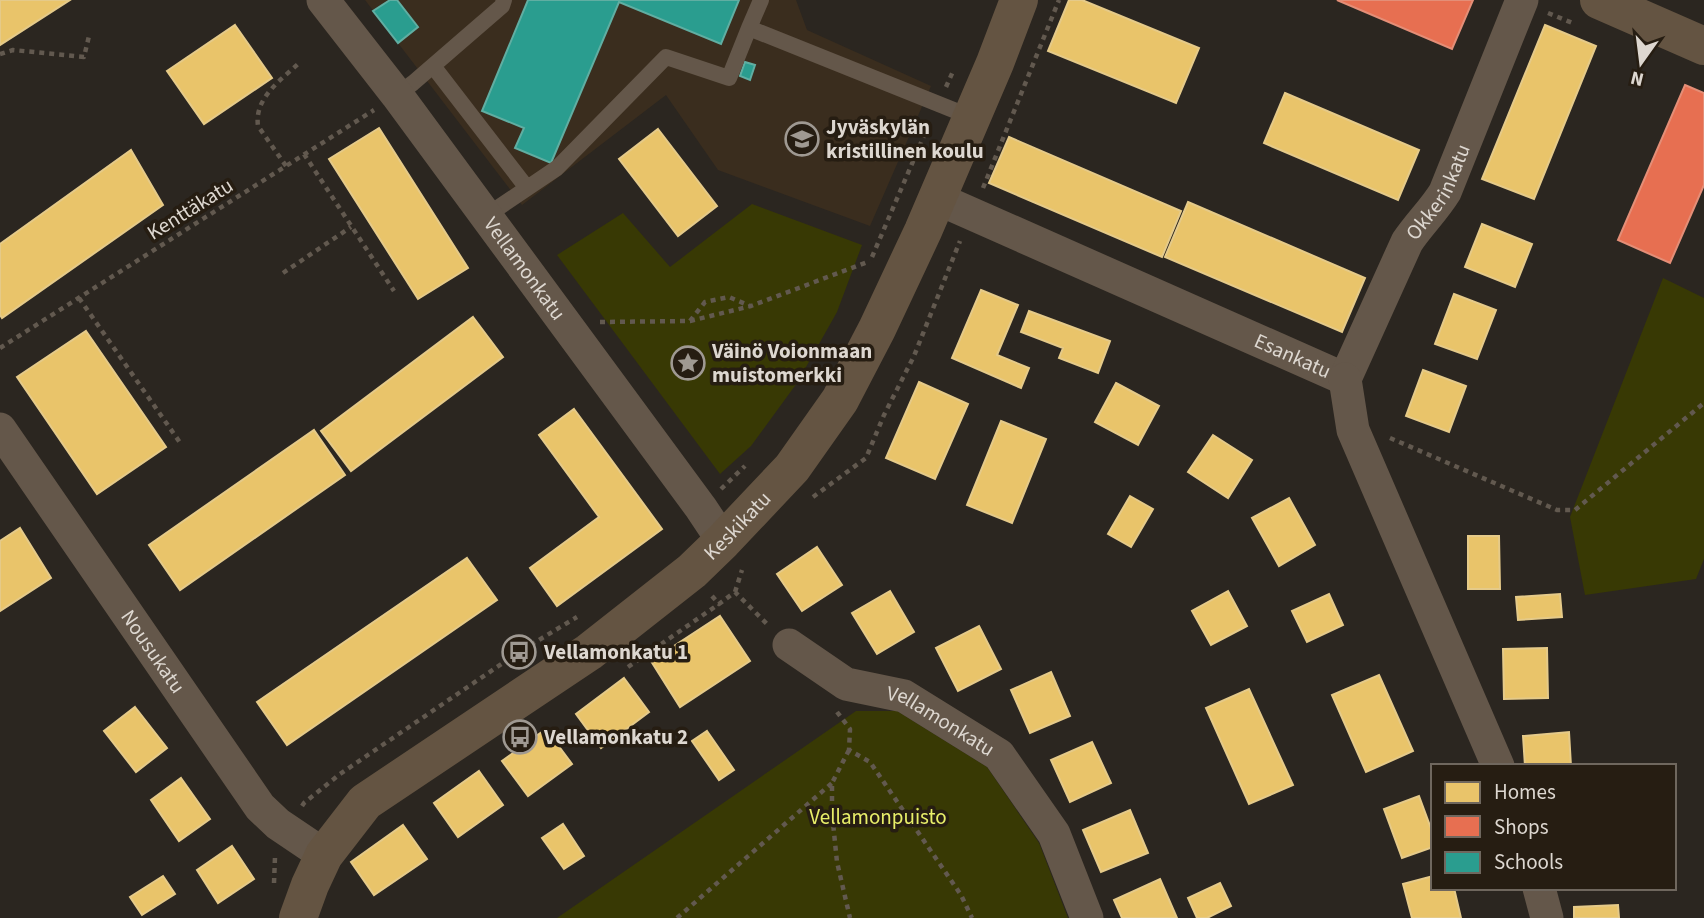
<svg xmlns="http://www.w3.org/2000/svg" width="1704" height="918" font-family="'Source Sans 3',sans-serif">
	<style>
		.built { fill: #3a2d1e }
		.green { fill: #383904 }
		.homes { fill: #e9c46a; stroke: #e5ca89; stroke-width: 2 }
		.shops { fill: #e76f51; stroke: #e48e77; stroke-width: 2 }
		.schools { fill: #2a9d8f; stroke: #60aea2; stroke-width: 2 }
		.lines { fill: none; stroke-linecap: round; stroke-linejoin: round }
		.path { stroke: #62594f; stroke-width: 4.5; stroke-dasharray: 5 5; stroke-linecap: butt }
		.lane { stroke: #64574a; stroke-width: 16 }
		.street { stroke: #64574a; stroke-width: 33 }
		.secondary { stroke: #645442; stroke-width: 38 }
		.labels { text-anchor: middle; stroke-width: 7; stroke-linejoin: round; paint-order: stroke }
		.poi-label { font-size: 21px; font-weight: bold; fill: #ddd7d0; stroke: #261d12; text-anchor: start }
		.street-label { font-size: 21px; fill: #ddd7d0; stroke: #261d12 }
		.park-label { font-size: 21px; fill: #e8ee69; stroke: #261d12 }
	</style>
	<rect width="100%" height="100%" fill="#2b2620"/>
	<path class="built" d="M365,0H796L807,30L931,86L870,226L718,170L666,95L522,205Z"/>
	<path class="green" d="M752,204L862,245L837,312L797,383L751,446L720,474L557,255L623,213L670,267Z
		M1663,278L1704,298V559L1696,579L1585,595L1570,517Z
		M856,711H897L987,767L1039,843L1068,918H557Z"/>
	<path class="homes" d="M0,0H70L0,45Z
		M1069,0H1082L1199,48L1176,103L1048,51Z
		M235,25L272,78L204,124L167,71Z
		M1545,25L1596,46L1534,199L1482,179Z
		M1285,93L1419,150L1398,200L1264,143Z
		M379,128L468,268L418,299L329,159Z
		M658,129L717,206L678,236L619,159Z
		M1009,137L1181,211L1162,257L989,183Z
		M131,150L163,205L2,318L0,315V244Z
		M1188,202L1365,278L1342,332L1165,257Z
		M1482,224L1532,244L1515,287L1465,267Z
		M981,290L1018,305L997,355L1029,368L1021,388L952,358Z
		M1454,294L1496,310L1477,359L1435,344Z
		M1029,311L1110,341L1098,373L1059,358L1063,348L1021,332Z
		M473,317L503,357L351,471L321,431Z
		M86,331L166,447L97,494L17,377Z
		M1423,370L1466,386L1449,432L1406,416Z
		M919,382L968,404L935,479L886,458Z
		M1116,383L1159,406L1138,445L1095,422Z
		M574,409L662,529L557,606L530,568L599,517L539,435Z
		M1001,421L1046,439L1012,523L967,505Z
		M314,430L345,475L180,590L149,545Z
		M1213,435L1252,460L1228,498L1188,472Z
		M1130,496L1153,509L1131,547L1108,534Z
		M1289,498L1315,545L1279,566L1252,518Z
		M20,528L51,578L0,611V541Z
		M1468,536H1499L1500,589H1468Z
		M817,547L842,585L802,611L777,574Z
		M467,558L497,600L287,745L257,702Z
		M890,591L914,632L877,654L852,613Z
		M1228,591L1247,626L1211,645L1192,611Z
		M1329,594L1343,625L1307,642L1292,611Z
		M1560,594L1562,617L1518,620L1516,597Z
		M720,616L750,661L680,707L651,661Z
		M979,626L1001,669L958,691L936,648Z
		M1547,648L1548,698L1504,699L1503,649Z
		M1051,672L1070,716L1030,733L1011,690Z
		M1379,675L1413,751L1366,772L1332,695Z
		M624,678L649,712L601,748L576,714Z
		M1249,689L1293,785L1249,804L1206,708Z
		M135,707L167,748L136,772L104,731Z
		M546,729L572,764L528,796L502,761Z
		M707,731L734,770L719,780L692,741Z
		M1569,732L1571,766H1525L1523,736Z
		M1092,742L1111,783L1070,802L1051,760Z
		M479,771L503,805L458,837L434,803Z
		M181,778L210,819L179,841L151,800Z
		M1419,796L1433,834V847L1402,858L1384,809Z
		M1130,810L1148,853L1101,872L1083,830Z
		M563,824L584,856L564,869L542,838Z
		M403,825L427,859L374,895L351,862Z
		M232,846L254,879L218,903L197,870Z
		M163,876L175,894L142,915L130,897Z
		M1433,876V888H1454L1461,918H1412L1403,884Z
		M1160,879L1177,918H1122L1114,900Z
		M1220,883L1231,906L1207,918H1197L1188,898Z
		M1618,905L1619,918H1574V907Z"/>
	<path class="shops" d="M1337,0H1473L1452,49Z
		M1685,85L1704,93V185L1670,263L1618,240Z"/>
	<path class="schools" d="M390,0H397L418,27L398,43L373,11Z
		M528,0H739L721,44L619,2L551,163L515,148L524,128L482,111Z
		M745,62L755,65L750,80L740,76Z"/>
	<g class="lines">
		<path class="path" d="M1548,13L1575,24
			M0,54L13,50L84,57L89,36
			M946,87L954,69
			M304,154L394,291
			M286,166L258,126C254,98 281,80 299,63
			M983,188L1059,0
			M872,257L929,124
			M283,273L351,227
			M79,298L181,444
			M690,321L705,302L729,297L750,306
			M600,322L690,321L751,306L870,261
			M0,348L374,110
			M1390,438L1557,510H1575L1704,403
			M721,489L745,466
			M813,497L866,458L884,415L914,356L960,241
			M735,592L742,570
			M712,596L719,604L735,592L769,626
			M628,667L719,604
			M837,712L850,729L849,750L870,762L961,895L972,918
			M849,750L832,783V813L837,862L850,918
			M302,806L304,803L340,774L519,652L577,617
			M274,883L275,857
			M677,918L832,783"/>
		<path class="lane" d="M749,28L761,0
			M433,66L527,188
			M397,95L413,83L502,6L504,0
			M486,216L557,168L666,57L729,78L749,28L971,117"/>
		<g class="street">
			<path id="s1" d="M323,0L397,95L701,508L723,541"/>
			<path id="s2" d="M936,198L1345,379"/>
			<path id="s3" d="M1345,379L1407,242C1419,224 1434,210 1445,192L1522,0"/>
			<path d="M1345,379L1353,430L1498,766"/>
			<path id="s4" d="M0,429L260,807L278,824L324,855"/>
			<path id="s5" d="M789,645L846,684L904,696L999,755L1054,834L1087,918"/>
			<path d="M1539,888L1547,918"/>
		</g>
		<g class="secondary">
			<path d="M1599,0L1704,46"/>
			<path id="s6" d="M298,918L310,885L324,855L365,802L589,652L692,571L723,541L792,468L840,400L877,329L923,231L995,63L1019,0"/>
		</g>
	</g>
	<defs>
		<symbol id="school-ring" viewBox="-11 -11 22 22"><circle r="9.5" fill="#261d12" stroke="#9f9992" stroke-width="1.5"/><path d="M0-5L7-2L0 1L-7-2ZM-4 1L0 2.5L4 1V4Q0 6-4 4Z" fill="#9f9992"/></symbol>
		<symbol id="sight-ring" viewBox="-11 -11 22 22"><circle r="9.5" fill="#261d12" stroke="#9f9992" stroke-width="1.5"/><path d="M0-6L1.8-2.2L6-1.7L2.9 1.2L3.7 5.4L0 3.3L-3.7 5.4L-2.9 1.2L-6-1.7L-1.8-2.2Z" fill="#9f9992"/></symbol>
		<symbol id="bus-ring" viewBox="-11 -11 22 22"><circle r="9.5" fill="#261d12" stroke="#9f9992" stroke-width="1.5"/><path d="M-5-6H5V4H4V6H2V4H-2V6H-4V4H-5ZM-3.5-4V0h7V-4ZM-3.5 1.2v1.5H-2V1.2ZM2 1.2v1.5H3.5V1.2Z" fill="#9f9992"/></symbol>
	</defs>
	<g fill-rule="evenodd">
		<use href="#school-ring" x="783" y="120" width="38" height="38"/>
		<use href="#sight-ring" x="669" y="344" width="38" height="38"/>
		<use href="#bus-ring" x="500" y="633" width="38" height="38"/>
		<use href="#bus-ring" x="501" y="718" width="38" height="38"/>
	</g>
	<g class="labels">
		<g class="poi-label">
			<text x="826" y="134">Jyväskylän<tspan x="826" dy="24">kristillinen koulu</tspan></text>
			<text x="712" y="358">Väinö Voionmaan<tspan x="712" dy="24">muistomerkki</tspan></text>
			<text x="544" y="659">Vellamonkatu 1</text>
			<text x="544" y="744">Vellamonkatu 2</text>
		</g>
		<g class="street-label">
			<text dy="7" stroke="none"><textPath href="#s3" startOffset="210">Okkerinkatu</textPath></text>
			<text transform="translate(190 209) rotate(-32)" y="7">Kenttäkatu</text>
			<text dy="7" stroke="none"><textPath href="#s1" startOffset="336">Vellamonkatu</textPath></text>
			<text dy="7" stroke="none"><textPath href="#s2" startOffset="390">Esankatu</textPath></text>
			<text dy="7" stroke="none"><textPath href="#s6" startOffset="600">Keskikatu</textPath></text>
			<text dy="7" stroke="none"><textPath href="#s4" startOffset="270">Nousukatu</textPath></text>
			<text dy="7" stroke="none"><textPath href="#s5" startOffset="172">Vellamonkatu</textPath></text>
		</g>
		<g class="park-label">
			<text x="878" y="824">Vellamonpuisto</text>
		</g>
	</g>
	<rect x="1431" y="764" width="245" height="126" fill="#261d12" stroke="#6f675e" stroke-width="2"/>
	<rect x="1445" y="782" width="35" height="21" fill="#e9c46a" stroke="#6f675e" stroke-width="2"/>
	<text x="1494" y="799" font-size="21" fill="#ddd7d0">Homes</text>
	<rect x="1445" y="816" width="35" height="21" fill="#e76f51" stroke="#6f675e" stroke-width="2"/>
	<text x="1494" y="834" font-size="21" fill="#ddd7d0">Shops</text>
	<rect x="1445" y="852" width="35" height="21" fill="#2a9d8f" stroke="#6f675e" stroke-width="2"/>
	<text x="1494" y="869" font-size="21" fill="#ddd7d0">Schools</text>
	<g transform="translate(1641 63) rotate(194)" stroke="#261d12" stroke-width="5" paint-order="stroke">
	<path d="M0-5L12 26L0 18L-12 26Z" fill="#ddd7d0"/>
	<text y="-10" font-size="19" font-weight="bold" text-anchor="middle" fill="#ddd7d0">N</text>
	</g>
</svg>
